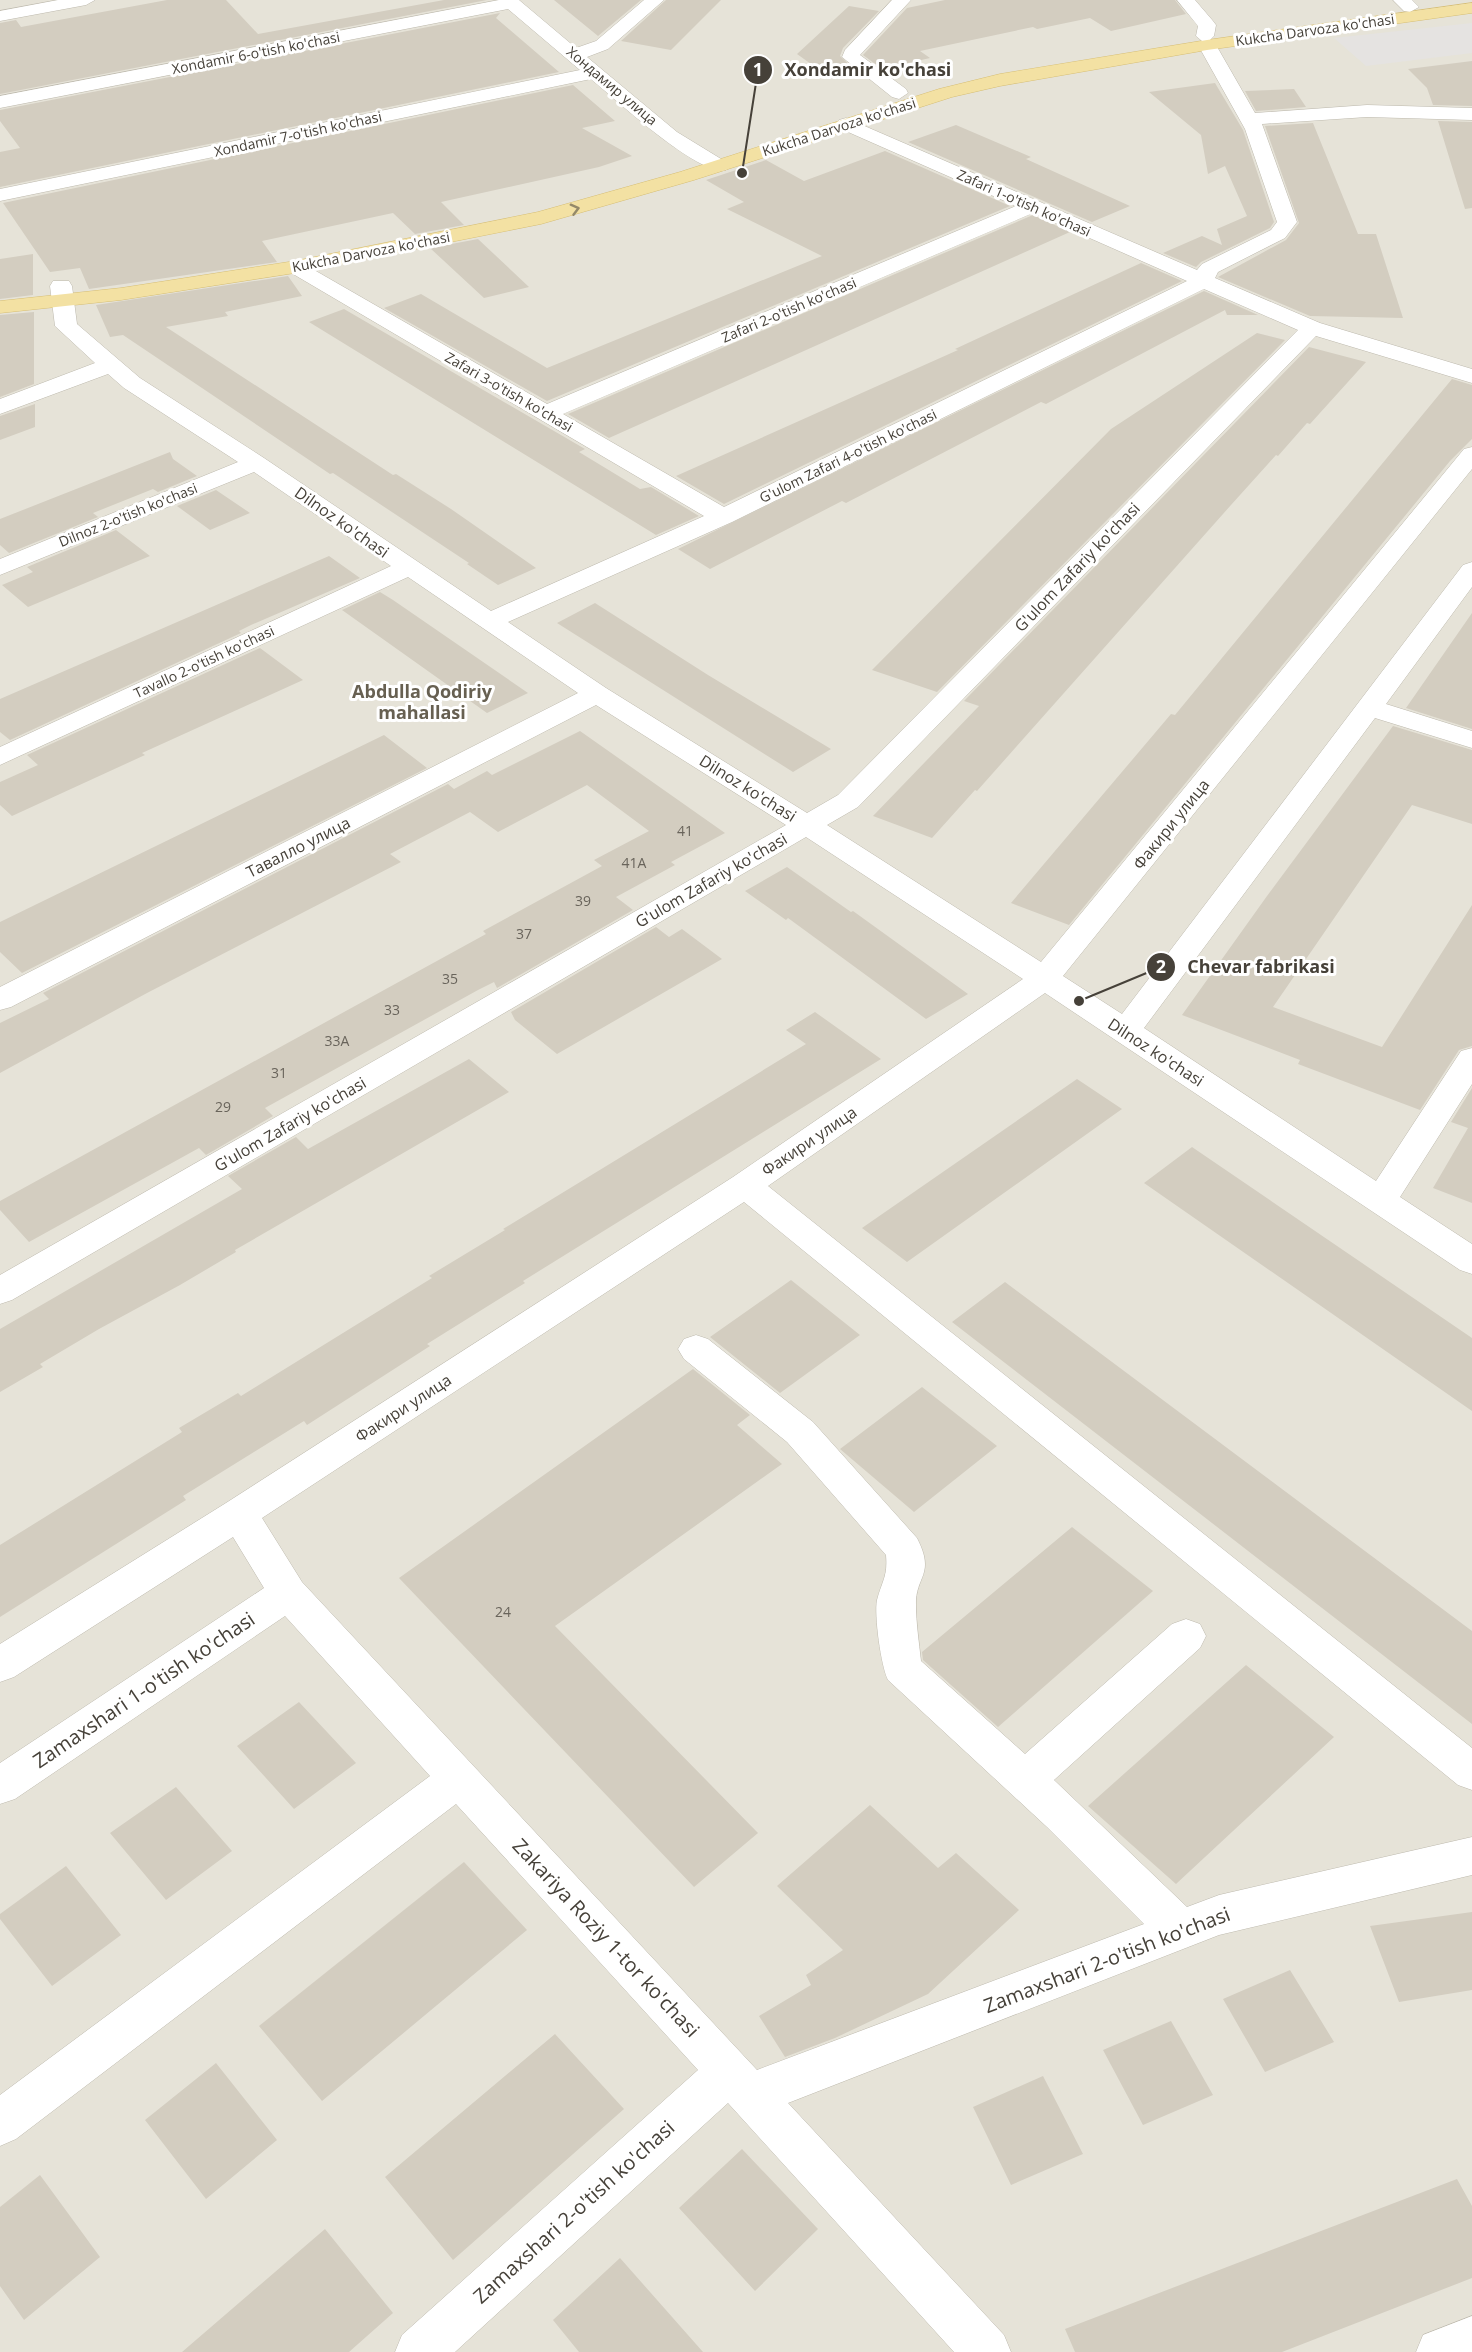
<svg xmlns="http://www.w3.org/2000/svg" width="1472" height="2352" font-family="'Open Sans',sans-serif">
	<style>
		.residential { fill: #e6e3d8 }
		.parking { fill: #e5e3e1 }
		.building { fill: #d3cdc0 }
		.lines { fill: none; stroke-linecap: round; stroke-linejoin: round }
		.minor-casing { stroke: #bdb9ad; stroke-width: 1 }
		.major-casing { stroke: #d6be74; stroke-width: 1 }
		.minor { fill: #fff; fill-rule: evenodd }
		.major { fill: #f3e1a3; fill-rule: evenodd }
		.oneway { stroke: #948969 }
		.labels { text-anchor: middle; stroke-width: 6; stroke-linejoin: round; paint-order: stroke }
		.far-street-label { font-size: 14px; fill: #464139; stroke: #fff }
		.number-label { font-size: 14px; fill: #69645b }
		.street-label { font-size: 16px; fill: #464139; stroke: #fff }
		.neighbourhood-label { font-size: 18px; font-weight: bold; fill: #676051; stroke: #fff }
		.near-street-label { font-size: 20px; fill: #464139; stroke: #fff }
		.leader { fill: none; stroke: #464139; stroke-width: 2 }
		.callout-dot { fill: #464139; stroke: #fff; stroke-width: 2 }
		.mark-label { font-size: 18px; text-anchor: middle; font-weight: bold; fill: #fff }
		.callout-label { font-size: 18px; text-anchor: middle; font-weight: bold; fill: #464139; stroke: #fff; stroke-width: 6; stroke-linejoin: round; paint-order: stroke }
	</style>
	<rect width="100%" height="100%" fill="#f3f1ea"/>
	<path class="residential" d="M0,0H1472V2352H0Z"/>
	<path class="parking" d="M1472,23V53L1366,66L1334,38Z"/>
	<path class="building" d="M167,0H226L258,34L444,0H487L0,94V23L16,20L21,27Z
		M554,0H641L598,36Z
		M666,0H721L671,50L621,41Z
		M945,0H1175L1186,14L1111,31L1090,18L1037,29L1033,27L920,51L930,58L882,69L863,55L907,8Z
		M849,6L879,11L843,48L840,56L859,74L832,79L797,54Z
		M500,13L496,18L559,72L0,187V152L20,148L0,121V110Z
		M1472,61V106L1433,105L1427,88L1408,69Z
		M1215,83L1243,130L1274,222L1270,228L1201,262L1196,267L1163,253L1202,236L1222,245L1217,229L1247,216L1225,166L1208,174L1201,135L1149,92Z
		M573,85L615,121L582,128L632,156L599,167L441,202L464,225L415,234L393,213L262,241L277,262L89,289L80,268L50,272L3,203Z
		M1294,89L1306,107L1256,111L1245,91Z
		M1438,121L1472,122V208L1465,209Z
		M1313,123L1358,234H1376L1403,318L1310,316L1218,277L1286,240L1299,223L1265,126Z
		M956,125L1031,157L1026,159L1130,206L1092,222L908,142Z
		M885,151L1010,206L547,401L384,308L421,294L547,368L822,256L727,209L744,202L706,180L766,160L804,181Z
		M1033,215L1070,232L609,438L568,414Z
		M478,239L529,287L484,298L430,248Z
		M33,254V295L0,299V259Z
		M1141,263L1182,281L724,504L676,476L958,350L955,349Z
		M288,276L302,296L225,312L228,316L166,327L393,475L396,474L451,509L536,568L498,585L467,564L469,563L333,473L330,474L123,335L110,337L96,305Z
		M1204,291L1258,315H1227L1225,310L1046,404L1041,402L846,503L842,501L710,569L678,549Z
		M344,309L585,449L579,452L640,489L651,487L699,516L656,535L309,322Z
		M34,312V384L0,397V315Z
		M1257,333L1285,340L937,692L872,670L1111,429Z
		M1309,347L1366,362L1310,424L1307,423L1278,456L1276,455L1231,505L977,791L975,790L932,838L873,816L979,706L964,701Z
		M1452,379L1472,385V439L1450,461L1069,925L1011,903L1171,714L1175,715Z
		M35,404V427L0,440V416Z
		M170,452L173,459L197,476L158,492L153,489L93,513L98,517L9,553L0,545V519Z
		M216,490L250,513L210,530L177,506Z
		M116,530L150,556L28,607L2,585L33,572L27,567Z
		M329,556L360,578L251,625L239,631L241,633L10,740L0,732V699Z
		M380,592L393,600L528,693L487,713L342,610Z
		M595,603L708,675L831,749L793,772L557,623Z
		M1472,613V729L1406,708Z
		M260,648L303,680L142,753L145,755L12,816L0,805V782L38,765L27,755Z
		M1393,726L1472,750V824L1412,805L1273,1007L1382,1047L1472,905V1046L1459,1050L1420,1110L1298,1064L1300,1060L1182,1015L1267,896Z
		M580,731L725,833L671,862L675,865L616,897L633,910L497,988L494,982L478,990L265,1108L273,1116L206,1155L199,1148L29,1242L0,1210V1201L486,934L483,931L602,866L594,860L649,831L587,785L498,832L470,812L390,854L401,862L147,993L0,1073V1023L49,999L43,993L448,784L454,789L487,771L492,775Z
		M384,735L427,768L22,973L0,952V922Z
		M787,867L851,912L853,911L968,994L926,1019L788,918L786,920L745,891Z
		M656,927L669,937L682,929L722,959L557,1054L515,1020L511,1012Z
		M815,1012L881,1059L523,1281L525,1283L427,1344L430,1346L307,1425L304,1421L183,1496L186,1500L0,1617V1545L182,1432L179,1428L238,1393L241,1396L432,1278L429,1276L505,1230L503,1229L806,1044L786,1030Z
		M469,1059L509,1092L235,1250L236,1252L180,1285L99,1329L40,1364L43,1367L0,1392V1329L242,1189L228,1176L296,1137L308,1149Z
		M1077,1079L1122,1109L907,1262L862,1228Z
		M1472,1088V1203L1433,1188L1468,1128L1451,1122Z
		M1192,1147L1472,1338V1411L1144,1183Z
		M791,1280L860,1335L780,1393L710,1337Z
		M1005,1282L1472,1631V1724L952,1322Z
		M693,1369L750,1415L737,1425L782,1464L555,1626L758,1833L694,1887L399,1578Z
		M922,1387L997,1446L914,1512L840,1449Z
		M1072,1527L1153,1591L998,1727L923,1660L922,1652Z
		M1246,1665L1334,1737L1176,1884L1088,1806Z
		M299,1702L356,1763L294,1809L237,1746Z
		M176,1787L232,1851L166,1900L110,1833Z
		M870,1805L938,1868L956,1853L1019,1910L928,1994L835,2038L785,2057L759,2016L811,1985L806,1975L843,1950L777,1886Z
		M464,1862L527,1930L322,2101L259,2026Z
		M66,1866L121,1935L52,1986L0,1919V1914Z
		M1472,1912V1990L1399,2002L1370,1926Z
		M1290,1970L1334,2042L1265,2072L1223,1999Z
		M1171,2021L1213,2095L1143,2125L1103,2050Z
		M555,2034L624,2109L453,2260L385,2177Z
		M216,2063L277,2140L206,2199L145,2120Z
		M1043,2076L1083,2154L1011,2185L973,2107Z
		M742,2149L818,2229L755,2291L679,2208Z
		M40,2175L100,2257L24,2320L0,2286V2207Z
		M1457,2179L1472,2206V2278L1282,2352H1075L1065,2329Z
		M325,2229L393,2313L349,2352H182Z
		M620,2258L703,2352H579L553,2320Z"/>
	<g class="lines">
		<defs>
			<path id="minor" d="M58,0H95L86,5L0,21V11Z
				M499,0H519L576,48L596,41L644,0H664L608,49L587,57L677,132L726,162L729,166L726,170C699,177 614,98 591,79L0,201V189L580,70L508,9L0,108V96Z
				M892,0H911L860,55L906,89L908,93L899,99L892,97L842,57L845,50Z
				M1177,0H1195L1213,21L1216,25L1214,36L1210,40L1216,45L1255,113L1367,105L1472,108V120L1367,117L1262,124L1297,222L1285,238L1218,272L1215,278L1320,323L1472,369V383L1316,336L858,807L827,825L1041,962L1464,449L1472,447V469L1063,976L1122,1014L1463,565L1472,562V587L1386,704L1472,731V748L1375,718L1144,1028L1376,1181L1461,1051L1472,1048V1084L1400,1197L1472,1244V1274L1460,1270L1045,993L768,1186L1472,1748V1790L1458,1785L744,1202L262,1518L302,1582L757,2070L1144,1924L1047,1827L888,1680C881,1666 874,1615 877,1600C882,1581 888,1576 886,1555L787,1442L684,1359L678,1349L684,1339L696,1335L708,1339L813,1422L917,1538C936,1575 915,1576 916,1605C916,1623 919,1642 921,1661L1025,1754L1172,1624L1186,1619L1200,1624L1206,1636L1200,1648L1054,1780L1187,1907L1219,1895L1472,1837V1875L1219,1935L788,2103L1004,2335L1011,2352H954L728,2103L455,2352H395L402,2335L698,2070L456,1804L16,2139L0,2146V2095L430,1776L285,1616L15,1799L0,1804V1763L264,1588L233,1537L14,1677L0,1682V1644L226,1503L733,1177L1023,979L806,837L12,1300L0,1304V1275L786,825L596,705L11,1007L0,1010V987L578,693L408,577L0,765V747L391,566L254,472L0,575V559L238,462L124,388L108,374L0,414V399L95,363L55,326L50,286L53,281H69L72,286L77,324L140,378L264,458L491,611L704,516L288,271L284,267L288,263H302L547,404L1016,206L839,128L836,124L839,120L846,118L1197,270L1202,264L1271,230L1277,222L1245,129L1198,45L1202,41L1196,36L1198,26ZM1033,213L1187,281L724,507L563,414ZM1204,289L1298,330L838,795L807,813L606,688L508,622L732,522Z
				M1393,0H1412L1419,7L1410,12L1404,11Z
				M1472,2316V2352H1416L1423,2335Z"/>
			<path id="major" d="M1472,3V13L1207,50L1000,86L952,97L694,180L541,224L295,273L121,300L0,313V301L121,288L295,261L538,212L680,172L939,89L1000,74L1207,40Z"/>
		</defs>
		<use href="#minor" class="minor-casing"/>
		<use href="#major" class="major-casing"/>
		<use href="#minor" class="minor"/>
		<use href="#major" class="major"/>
	</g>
	<defs><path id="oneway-chevron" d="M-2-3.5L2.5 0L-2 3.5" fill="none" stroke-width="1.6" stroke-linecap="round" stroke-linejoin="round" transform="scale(1.5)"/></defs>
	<use class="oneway" href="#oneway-chevron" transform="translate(575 209) rotate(-15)"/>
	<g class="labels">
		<g class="far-street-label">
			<text transform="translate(1315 30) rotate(-8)" y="5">Kukcha Darvoza ko'chasi</text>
			<text transform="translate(256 53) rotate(-11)" y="5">Xondamir 6-o'tish ko'chasi</text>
			<text transform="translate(612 86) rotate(40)" y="5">Хондамир улица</text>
			<text transform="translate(839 127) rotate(-18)" y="5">Kukcha Darvoza ko'chasi</text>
			<text transform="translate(298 134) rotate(-12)" y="5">Xondamir 7-o'tish ko'chasi</text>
			<text transform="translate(1024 203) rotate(24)" y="5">Zafari 1-o'tish ko'chasi</text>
			<text transform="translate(371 252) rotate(-11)" y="5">Kukcha Darvoza ko'chasi</text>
			<text transform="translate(789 310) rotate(-23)" y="5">Zafari 2-o'tish ko'chasi</text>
			<text transform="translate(509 392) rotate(30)" y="5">Zafari 3-o'tish ko'chasi</text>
			<text transform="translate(848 456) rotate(-26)" y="5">G'ulom Zafari 4-o'tish ko'chasi</text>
			<text transform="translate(128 515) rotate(-22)" y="5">Dilnoz 2-o'tish ko'chasi</text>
			<text transform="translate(204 662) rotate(-25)" y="5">Tavallo 2-o'tish ko'chasi</text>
		</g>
		<g class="number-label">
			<text x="685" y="836">41</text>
			<text x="634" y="868">41A</text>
			<text x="583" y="906">39</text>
			<text x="524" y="939">37</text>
			<text x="450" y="984">35</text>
			<text x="392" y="1015">33</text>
			<text x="337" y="1046">33A</text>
			<text x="279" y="1078">31</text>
			<text x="223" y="1112">29</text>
			<text x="503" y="1617">24</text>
		</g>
		<g class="street-label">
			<text transform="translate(342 522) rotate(35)" y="6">Dilnoz ko'chasi</text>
			<text transform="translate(1077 567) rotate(-46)" y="6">G'ulom Zafariy ko'chasi</text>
			<text transform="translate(748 788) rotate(32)" y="6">Dilnoz ko'chasi</text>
			<text transform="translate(1171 824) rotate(-51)" y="6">Факири улица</text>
			<text transform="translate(298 847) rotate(-27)" y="6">Тавалло улица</text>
			<text transform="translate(711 880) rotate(-30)" y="6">G'ulom Zafariy ko'chasi</text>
			<text transform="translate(1156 1052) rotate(33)" y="6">Dilnoz ko'chasi</text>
			<text transform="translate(290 1124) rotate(-30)" y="6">G'ulom Zafariy ko'chasi</text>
			<text transform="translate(809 1141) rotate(-34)" y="6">Факири улица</text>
			<text transform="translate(403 1408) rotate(-33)" y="6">Факири улица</text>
		</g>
		<g class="neighbourhood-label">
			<text x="422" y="698">Abdulla Qodiriy<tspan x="422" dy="21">mahallasi</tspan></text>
		</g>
		<g class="near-street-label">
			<text transform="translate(144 1690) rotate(-34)" y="7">Zamaxshari 1-o'tish ko'chasi</text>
			<text transform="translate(606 1938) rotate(47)" y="7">Zakariya Roziy 1-tor ko'chasi</text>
			<text transform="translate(1107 1960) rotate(-21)" y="7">Zamaxshari 2-o'tish ko'chasi</text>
			<text transform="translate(574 2212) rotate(-42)" y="7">Zamaxshari 2-o'tish ko'chasi</text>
		</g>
	</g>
	<path class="leader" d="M742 173L758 70M1079 1001L1161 967"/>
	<g class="callout-dot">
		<circle cx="742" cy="173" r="6"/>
		<circle cx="1079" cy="1001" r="6"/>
		<circle cx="758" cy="70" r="15"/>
		<circle cx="1161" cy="967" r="15"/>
	</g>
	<g class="mark-label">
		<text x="758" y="76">1</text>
		<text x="1161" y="973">2</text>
	</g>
	<g class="callout-label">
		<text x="868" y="76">Xondamir ko'chasi</text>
		<text x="1261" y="973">Chevar fabrikasi</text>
	</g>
</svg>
